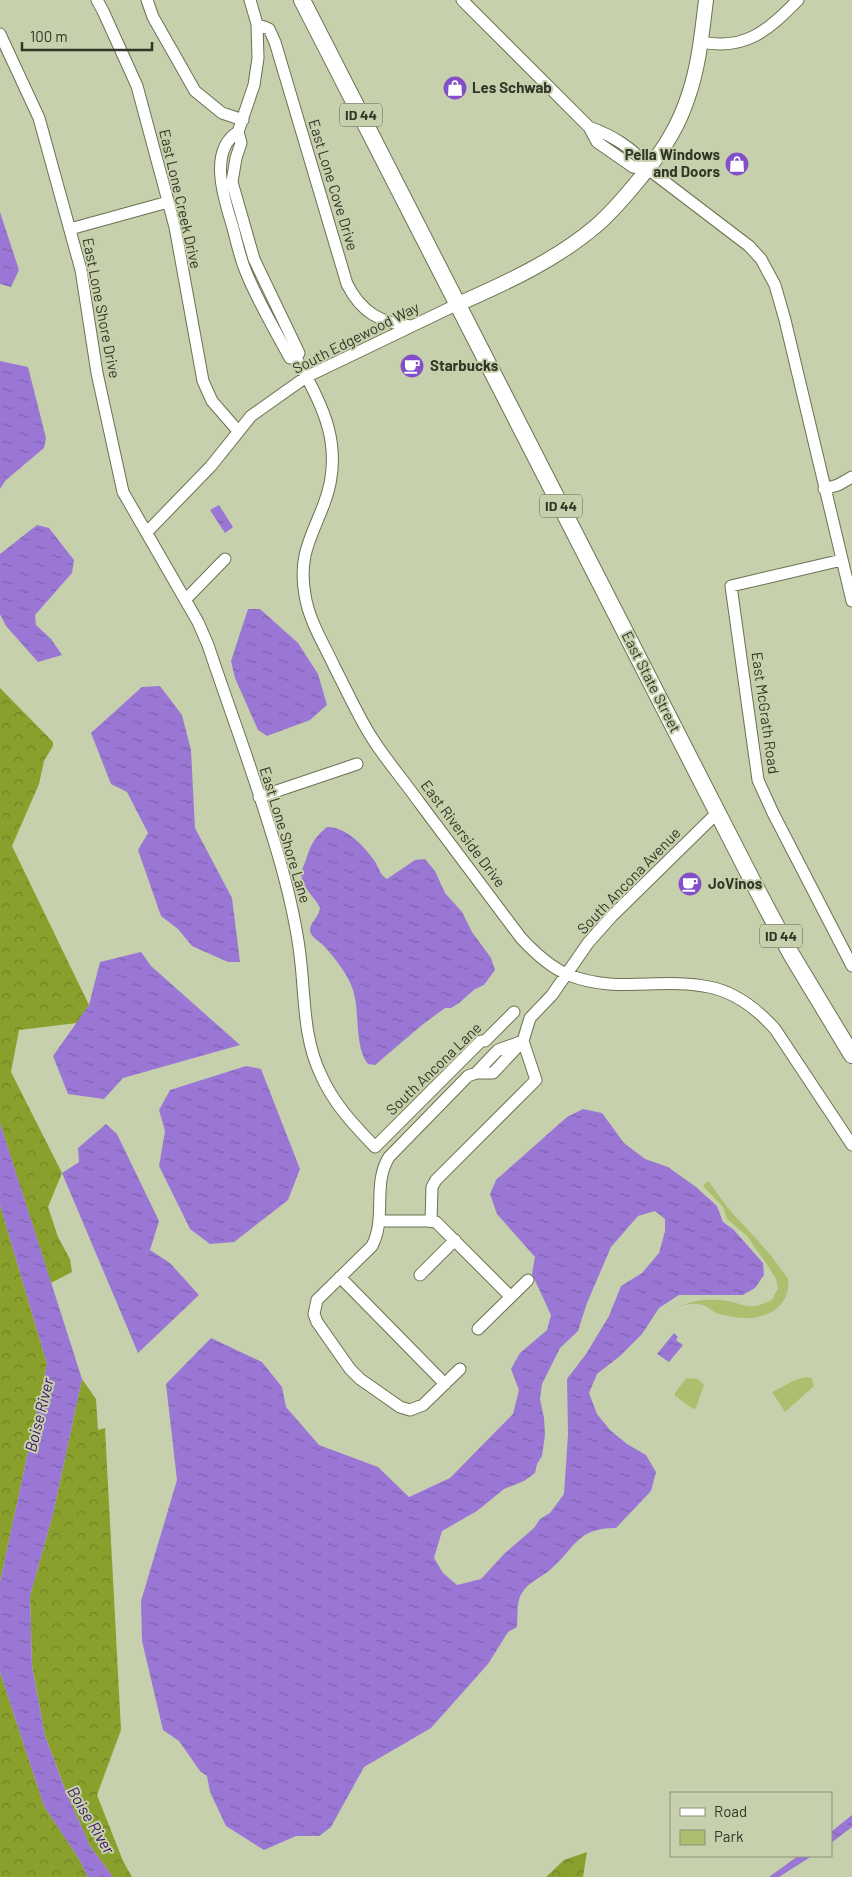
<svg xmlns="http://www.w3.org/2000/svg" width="852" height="1877" font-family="Barlow,sans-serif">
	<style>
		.green { fill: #acbf6e }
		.forest { fill: url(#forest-crowns) }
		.water { fill: url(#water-ripples); fill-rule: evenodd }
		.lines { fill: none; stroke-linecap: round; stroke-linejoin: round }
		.minor-casing { stroke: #6a7251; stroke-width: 13 }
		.major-casing { stroke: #6a7251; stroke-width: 16 }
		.highway-casing { stroke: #6a7251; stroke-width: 18 }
		.minor { stroke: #fff; stroke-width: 11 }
		.major { stroke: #fff; stroke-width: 14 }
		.highway { stroke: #fff; stroke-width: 16 }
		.labels { text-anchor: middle; stroke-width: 4; stroke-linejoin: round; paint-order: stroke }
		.shield { fill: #c7d0ac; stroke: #5f644f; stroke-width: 1 }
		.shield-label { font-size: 14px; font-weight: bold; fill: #323627 }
		.poi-label { font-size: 15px; font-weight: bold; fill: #323627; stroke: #c7d0ac; text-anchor: start }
		.street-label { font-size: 15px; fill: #323627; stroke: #c7d0ac }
		.water-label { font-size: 16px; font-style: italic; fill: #3c1468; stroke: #c7d0ac }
	</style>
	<defs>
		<pattern id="forest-crowns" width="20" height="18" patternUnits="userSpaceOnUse" patternTransform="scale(1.25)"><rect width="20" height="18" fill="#8aa02c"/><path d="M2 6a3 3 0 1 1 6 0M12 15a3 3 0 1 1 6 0" fill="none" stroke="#718326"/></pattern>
		<pattern id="water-ripples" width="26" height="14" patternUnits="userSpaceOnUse" patternTransform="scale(1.25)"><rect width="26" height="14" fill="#9a77d5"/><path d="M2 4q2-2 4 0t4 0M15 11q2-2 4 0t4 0" fill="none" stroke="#7e62ad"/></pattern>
	</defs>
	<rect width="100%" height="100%" fill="#c7d0ac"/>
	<path class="green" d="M708,1181C717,1192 725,1205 734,1215C753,1235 772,1255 788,1279C791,1304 770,1318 746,1318C737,1318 728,1316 719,1314C713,1312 708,1306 702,1305C693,1302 684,1305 675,1308C690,1301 706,1298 722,1300C747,1304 747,1312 772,1300L778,1288L776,1279L768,1266L747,1236L727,1219L723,1207L703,1186Z
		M806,1377L812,1378L814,1386L785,1412L772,1392L795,1380Z
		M686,1378L698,1379L704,1385L696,1408L693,1409L675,1396V1393Z"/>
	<path class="forest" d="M0,688L53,742V746L44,761L39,784L12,846L89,1005L77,1023L19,1030L11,1072L62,1173L48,1207L58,1237L70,1259L72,1272L51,1283L0,1123Z
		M0,1205L47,1364L0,1582Z
		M82,1379L96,1399L98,1430L105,1428L121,1730L97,1795L123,1861L132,1877H113L90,1846L67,1794L45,1736L32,1665L30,1596L53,1514Z
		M0,1672L44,1806L79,1859L88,1877H0Z
		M587,1852L583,1877H546L564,1860Z"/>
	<path class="water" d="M0,212L19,270L11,287L0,284Z
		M0,361L28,367L46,438L44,448L6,480L0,489Z
		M219,505L233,527L225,533L210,510Z
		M37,525L49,528L74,560L72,573L35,615L36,625L51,639L62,655L38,662L6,626L0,614V554Z
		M248,609H260L298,643L318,674L327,705L310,720L267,736L258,730L235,678L231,661Z
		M160,686L182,715L191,750L195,828L232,898L240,962H228L192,946L178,929L161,916L138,850L148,833L127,792L111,784L91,733L142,687Z
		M327,827C346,827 363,845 374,860C379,867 379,874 387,879L415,860L425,859L435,871L445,893L462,912L472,932L491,958L495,970L484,985L475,989L459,1003L451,1008H445L422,1025L375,1065L368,1064C354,1047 360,1011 353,990C348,974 334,957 323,945C318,940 312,938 310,931C309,924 319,917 320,908C316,899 307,892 303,882C299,873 303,868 306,860C311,844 314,838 327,827Z
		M141,952L151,966L240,1045L123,1078L104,1099L68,1094L53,1056L89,1005L100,962Z
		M246,1066L261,1069L300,1169L288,1200L234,1242L210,1244L190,1229L159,1166L165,1131L159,1110L170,1090Z
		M583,1109L602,1113L624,1143L645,1159L668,1167L696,1187L717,1206L723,1222L734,1230L763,1263L764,1275L755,1288L743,1295H679L659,1308L642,1334L620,1356L597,1374L589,1393L597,1414L610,1430L627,1444L646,1455L656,1472L651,1491L616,1528C577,1528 576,1547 552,1568C543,1577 529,1581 522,1593C516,1602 518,1616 517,1627L508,1632L488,1664L431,1728L364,1767L331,1827L319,1836H296L264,1850L226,1826L210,1792L207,1776L200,1771L179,1741L163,1730L142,1641L141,1601L177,1480L166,1384L211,1338L262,1362L282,1387L286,1407L319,1445L378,1467L409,1497L450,1478L513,1414L519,1390L511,1369L520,1353L547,1330L551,1315L532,1274L535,1257L497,1214L490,1194L496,1180L567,1117ZM655,1211L665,1219V1231L659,1253L642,1273L621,1286L609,1316L586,1354L567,1379L568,1434L564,1494L550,1513L540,1519L534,1528L505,1553L481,1579L457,1585L443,1573L434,1558L442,1531L477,1511L504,1489L524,1481L535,1473L537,1464L542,1456L545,1435L544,1418L540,1399L542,1384L560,1348L578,1331L587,1303L611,1247L638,1216Z
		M0,1123L82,1379L53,1514L30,1596L32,1666L45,1736L66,1792L90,1846L113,1877H88L79,1859L44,1806L0,1672V1582L47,1364L0,1205Z
		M106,1124L117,1134L159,1221L150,1250L170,1263L199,1295L138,1353L62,1173L79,1162L78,1148Z
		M674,1333L678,1337L676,1340L683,1345L669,1362L657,1354Z
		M852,1815V1827L831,1843V1832Z
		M798,1856H812L779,1877H769Z"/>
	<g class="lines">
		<defs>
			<path id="minor" d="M97,0L103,11L137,86L175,227L203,381L212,401L238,431
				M147,0L153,17L195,91L222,113L243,120
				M250,0L257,24L258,58L254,85L238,132L241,143L236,158L232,182L254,259L299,353L296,358
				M462,0L589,127
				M257,24L269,29L275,42L347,284C361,312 380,323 411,326
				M0,34L39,118L81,270L97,373L123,492L198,622L208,645C233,720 262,795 283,872C291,902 298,933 301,964C305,1002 304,1040 321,1075C333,1103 354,1125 375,1147L481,1041H485L514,1012
				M701,42C746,51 768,30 798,0
				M238,132C207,151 225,201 233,228C237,243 240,258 246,272C258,302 275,330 290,358H296
				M648,169L633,167L597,142L589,127C611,135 636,149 648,169L749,246L761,259L775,285L785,320L852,601
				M70,229L168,202
				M296,358C324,406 345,449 324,504C311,538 298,556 305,595C309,621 324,644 335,668C347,691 358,716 372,738C386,760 404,781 419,802C453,847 487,892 521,938C534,952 551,968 569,975C616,994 662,977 709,987C735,992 757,1009 775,1029L852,1145
				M824,489L838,485L852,477
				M147,532L211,466L251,416L306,377L458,304
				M842,560L731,586L758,780L773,813L852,966
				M185,600L225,559
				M259,797L357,764
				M380,1221H427L436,1222L510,1296
				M431,1221L432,1187L436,1180L536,1080L523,1041L530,1018L552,995L588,943L612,916L718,812
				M420,1275L455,1240
				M340,1277L445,1384
				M478,1329L528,1280
				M460,1369L423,1405L410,1410L400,1407L360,1379L350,1369L317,1322L314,1314L317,1300L372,1246C387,1217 372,1184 389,1157L468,1076L476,1073H493L523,1041L498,1050L476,1073"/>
			<path id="major" d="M458,304C506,283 556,260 596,226C616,209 631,189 647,170C664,149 680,122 688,97C699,66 702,32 706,0"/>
			<path id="highway" d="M302,0L754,884L791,954L852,1055"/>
		</defs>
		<use href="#minor" class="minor-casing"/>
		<use href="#major" class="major-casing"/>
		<use href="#highway" class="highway-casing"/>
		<use href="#minor" class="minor"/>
		<use href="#major" class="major"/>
		<use href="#highway" class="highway"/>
	</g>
	<defs>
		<symbol id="shop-disc" viewBox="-11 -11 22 22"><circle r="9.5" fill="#824fc8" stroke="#c7d0ac"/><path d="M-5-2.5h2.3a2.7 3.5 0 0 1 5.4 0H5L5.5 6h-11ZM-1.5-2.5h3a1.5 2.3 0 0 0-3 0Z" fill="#fff"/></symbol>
		<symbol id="cafe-disc" viewBox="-11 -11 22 22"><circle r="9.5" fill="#824fc8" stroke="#c7d0ac"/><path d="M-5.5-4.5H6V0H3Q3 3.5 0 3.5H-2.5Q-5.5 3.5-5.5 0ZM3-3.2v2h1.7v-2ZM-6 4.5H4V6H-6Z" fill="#fff"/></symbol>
	</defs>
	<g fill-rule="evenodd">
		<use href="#shop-disc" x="441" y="74" width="28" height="28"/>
		<use href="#shop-disc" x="723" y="150" width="28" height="28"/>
		<use href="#cafe-disc" x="398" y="352" width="28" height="28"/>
		<use href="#cafe-disc" x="676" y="870" width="28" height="28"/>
	</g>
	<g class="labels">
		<g class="shield">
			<rect x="340" y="103.5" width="42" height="23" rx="4"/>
			<rect x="540" y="494.5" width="42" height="23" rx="4"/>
			<rect x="760" y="924.5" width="42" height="23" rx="4"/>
		</g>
		<g class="shield-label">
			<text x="361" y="120">ID 44</text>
			<text x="561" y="511">ID 44</text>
			<text x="781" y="941">ID 44</text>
		</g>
		<g class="poi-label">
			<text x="472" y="93">Les Schwab</text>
			<text x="720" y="160" text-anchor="end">Pella Windows<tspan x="720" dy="17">and Doors</tspan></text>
			<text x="430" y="371">Starbucks</text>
			<text x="708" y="889">JoVinos</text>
		</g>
		<g class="street-label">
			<text transform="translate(333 185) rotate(73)" y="5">East Lone Cove Drive</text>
			<text transform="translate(180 199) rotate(77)" y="5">East Lone Creek Drive</text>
			<text transform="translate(101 308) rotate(79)" y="5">East Lone Shore Drive</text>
			<text transform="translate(356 338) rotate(-27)" y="5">South Edgewood Way</text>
			<text transform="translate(651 682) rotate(63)" y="5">East State Street</text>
			<text transform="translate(765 713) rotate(82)" y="5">East McGrath Road</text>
			<text transform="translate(463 834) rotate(53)" y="5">East Riverside Drive</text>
			<text transform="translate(285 835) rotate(73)" y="5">East Lone Shore Lane</text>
			<text transform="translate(629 881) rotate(-46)" y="5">South Ancona Avenue</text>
			<text transform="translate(434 1069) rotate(-44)" y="5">South Ancona Lane</text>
		</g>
		<g class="water-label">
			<text transform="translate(39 1415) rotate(-76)" y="6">Boise River</text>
			<text transform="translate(91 1820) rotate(59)" y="6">Boise River</text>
		</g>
	</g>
	<rect x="670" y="1792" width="162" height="65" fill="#c7d0ac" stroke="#8b9277"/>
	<rect x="680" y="1808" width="25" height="8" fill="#ffffff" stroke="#8b9277"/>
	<text x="714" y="1817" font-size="15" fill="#323627">Road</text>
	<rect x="680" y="1830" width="25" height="15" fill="#acbf6e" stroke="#8b9277"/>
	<text x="714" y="1842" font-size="15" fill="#323627">Park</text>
	<path d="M22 42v8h130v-8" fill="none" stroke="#323627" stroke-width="2.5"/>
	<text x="30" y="42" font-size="15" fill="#323627" stroke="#c7d0ac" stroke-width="4" paint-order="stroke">100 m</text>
</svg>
